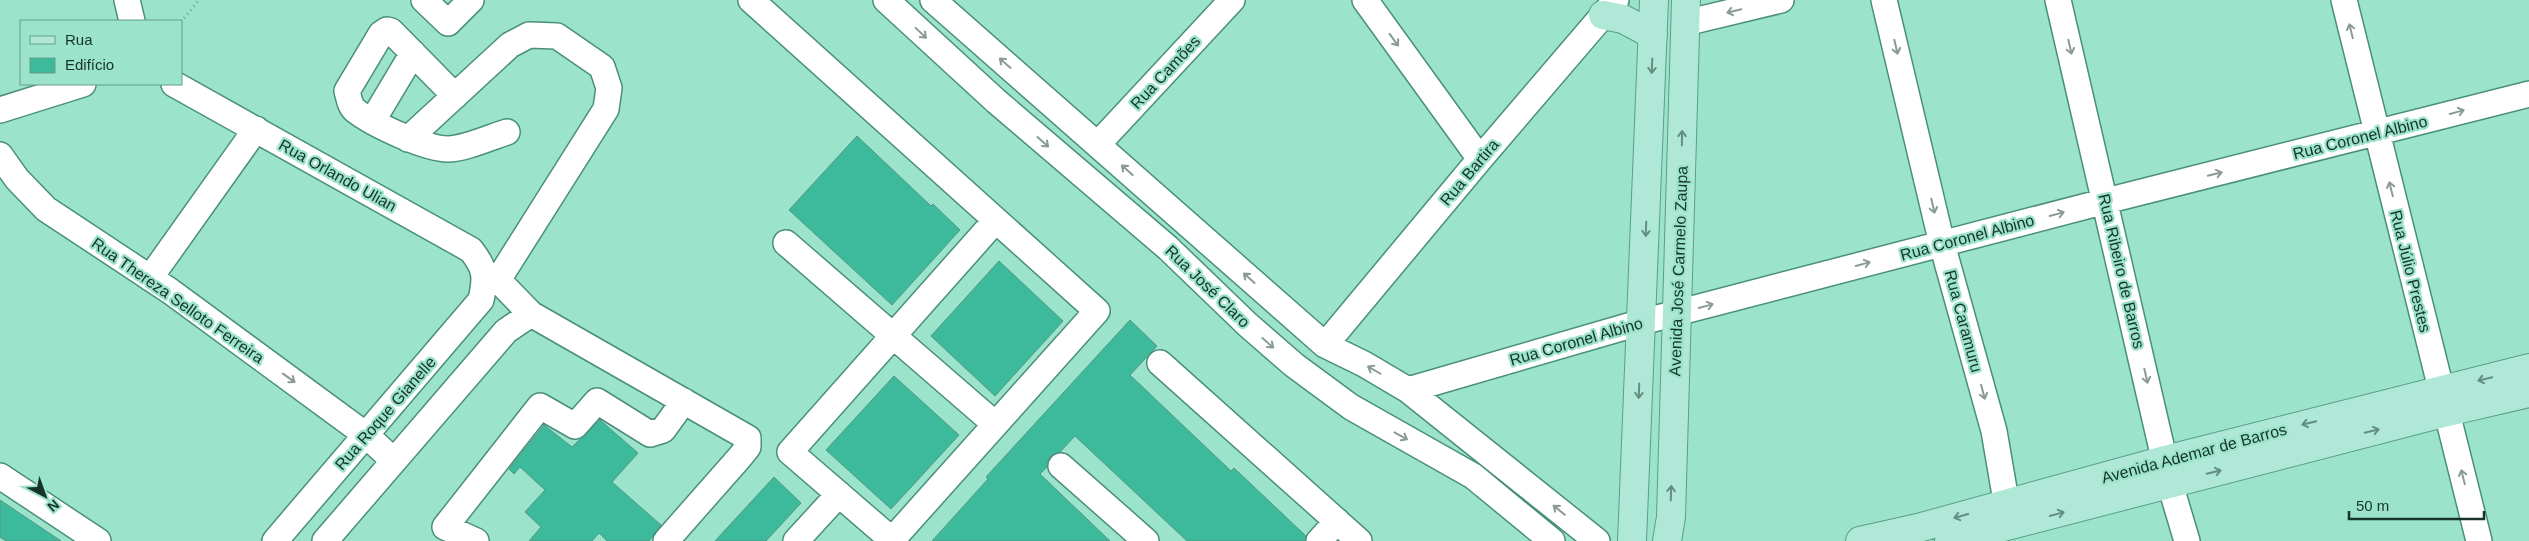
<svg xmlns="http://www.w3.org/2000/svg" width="2529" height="541" font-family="Helvetica,sans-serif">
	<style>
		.building { fill: #3dba9b; stroke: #529884 }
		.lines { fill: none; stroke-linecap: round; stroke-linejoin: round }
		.minor-casing { stroke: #498f7b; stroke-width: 28 }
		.major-casing { stroke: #589f8a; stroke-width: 30 }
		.path { stroke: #6ca593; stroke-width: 3; stroke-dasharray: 1 4; stroke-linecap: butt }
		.minor { stroke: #fff; stroke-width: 25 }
		.major { stroke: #b0e8d7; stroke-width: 28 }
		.oneway { stroke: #8a9a95 }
		.oneway2 { stroke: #638e81 }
		.labels { text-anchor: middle; stroke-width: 4.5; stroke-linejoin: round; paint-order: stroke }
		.street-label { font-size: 16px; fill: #16342b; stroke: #9ce3cc }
	</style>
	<rect width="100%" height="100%" fill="#9ce3cc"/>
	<path class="building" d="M857,136L931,206L933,204L960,230L892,305L789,210Z
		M999,261L1063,321L995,396L931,336Z
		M1130,320L1157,346L1130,375L1231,471L1234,468L1306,536L1305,541H1187L1075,436L1060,452L1051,456L1047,467L1040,474L1110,541H932L988,479L986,477Z
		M894,376L959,435L891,509L826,450Z
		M600,420L638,453L612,482L661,525L649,541H607L599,533L592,541H529L541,527L525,512L545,490L520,467L514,474L509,469L544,425L572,447Z
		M774,477L801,503L766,541H715Z
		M0,500L61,541H6L0,537Z"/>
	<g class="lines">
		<defs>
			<path id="minor" d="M127,0L132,21
				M424,0L448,23L471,0
				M751,0L1097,311L892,540L790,452L995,221
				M886,0L996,101L1168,248L1248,325L1294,365L1351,407L1473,476L1552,541
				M933,0L1325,345L1364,364L1408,390L1597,541
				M1365,0L1480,159
				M1884,0L1942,244L1994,431L2010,524
				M2058,0L2170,484L2187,541
				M2344,0L2479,541
				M1685,23L1781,0
				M174,84L471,250C486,269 486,277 481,300L275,541
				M455,96L391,31L387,30L381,34L347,91C349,98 350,107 356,111C374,125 426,149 448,149C464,149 491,137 507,132
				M0,110L83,84
				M373,120L413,53
				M408,139L510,45L529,35L557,36L602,67L609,88L606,109L498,280
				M1098,144L1232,0
				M0,155L17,179L46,209L170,291L366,435L394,461
				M786,243L995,424
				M150,278L256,129
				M486,280H498L531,314
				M1325,345L1480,159L1616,0
				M1160,363L1359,541
				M1408,390L1642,322L2106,201L2529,94
				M1061,466L1146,541
				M0,476L98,541
				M325,541L506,331L531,314L748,438V447L740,457L666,541
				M476,541L445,527L540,406L575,426L597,401L650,434L663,430L684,401
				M796,541L839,494
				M1319,541L1337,521"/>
			<path id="major" d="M1603,15L1623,19L1653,35
				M1632,541L1654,0
				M1667,541L1671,517L1686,0
				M1860,541L1918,528L2165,460L2529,368
				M1949,541L2447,412L2529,393"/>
		</defs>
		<use href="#minor" class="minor-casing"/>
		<use href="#major" class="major-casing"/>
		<path class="path" d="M181,22L199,0"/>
		<use href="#minor" class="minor"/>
		<use href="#major" class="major"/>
	</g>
	<defs><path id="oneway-shaft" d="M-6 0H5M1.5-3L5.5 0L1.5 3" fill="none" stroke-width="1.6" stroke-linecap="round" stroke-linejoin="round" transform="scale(1.25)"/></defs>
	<g class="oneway">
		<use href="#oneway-shaft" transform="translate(1734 11) rotate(166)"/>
		<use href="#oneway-shaft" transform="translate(2351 31) rotate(-104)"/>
		<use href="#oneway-shaft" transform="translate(921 33) rotate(43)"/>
		<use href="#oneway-shaft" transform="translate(1394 40) rotate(54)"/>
		<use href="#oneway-shaft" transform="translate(1896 47) rotate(77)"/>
		<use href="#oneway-shaft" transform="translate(2070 47) rotate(77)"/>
		<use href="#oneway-shaft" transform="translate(1005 63) rotate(-139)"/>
		<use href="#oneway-shaft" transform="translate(2457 112) rotate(-15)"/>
		<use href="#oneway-shaft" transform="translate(1043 142) rotate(41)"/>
		<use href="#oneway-shaft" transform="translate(1127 170) rotate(-138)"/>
		<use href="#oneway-shaft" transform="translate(2215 174) rotate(-14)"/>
		<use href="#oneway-shaft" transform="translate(2391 189) rotate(-104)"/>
		<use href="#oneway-shaft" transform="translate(1933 206) rotate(77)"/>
		<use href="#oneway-shaft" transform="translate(2057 214) rotate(-15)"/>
		<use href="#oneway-shaft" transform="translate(1863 264) rotate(-15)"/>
		<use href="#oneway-shaft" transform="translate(1249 278) rotate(-138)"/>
		<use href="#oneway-shaft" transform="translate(1706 306) rotate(-15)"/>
		<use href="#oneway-shaft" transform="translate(1268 343) rotate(41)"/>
		<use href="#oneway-shaft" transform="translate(1374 370) rotate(-150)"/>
		<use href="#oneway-shaft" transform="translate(2146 376) rotate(77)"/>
		<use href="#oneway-shaft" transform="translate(289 378) rotate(36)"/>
		<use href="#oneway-shaft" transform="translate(1983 392) rotate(75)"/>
		<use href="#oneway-shaft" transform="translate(1401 436) rotate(29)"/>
		<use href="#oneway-shaft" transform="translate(2463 477) rotate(-104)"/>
		<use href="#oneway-shaft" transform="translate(1559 510) rotate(-141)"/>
	</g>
	<g class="oneway2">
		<use href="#oneway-shaft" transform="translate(1652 66) rotate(92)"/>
		<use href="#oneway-shaft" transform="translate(1682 138) rotate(-89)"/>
		<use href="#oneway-shaft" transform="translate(1646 229) rotate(92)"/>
		<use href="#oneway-shaft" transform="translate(2485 379) rotate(167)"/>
		<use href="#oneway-shaft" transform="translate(1639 391) rotate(92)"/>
		<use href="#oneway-shaft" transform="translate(2309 423) rotate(166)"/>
		<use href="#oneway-shaft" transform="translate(2372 431) rotate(-14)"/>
		<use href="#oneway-shaft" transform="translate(2214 472) rotate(-14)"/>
		<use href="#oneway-shaft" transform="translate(1671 493) rotate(-88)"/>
		<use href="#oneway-shaft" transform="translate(2057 514) rotate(-15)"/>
		<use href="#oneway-shaft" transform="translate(1961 516) rotate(164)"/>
	</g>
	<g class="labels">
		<g class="street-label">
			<text transform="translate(1165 72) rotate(-47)" y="6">Rua Camões</text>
			<text transform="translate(2360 137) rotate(-14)" y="6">Rua Coronel Albino</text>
			<text transform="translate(1469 172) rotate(-50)" y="6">Rua Bartira</text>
			<text transform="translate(338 175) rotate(29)" y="6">Rua Orlando Ulian</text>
			<text transform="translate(1967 237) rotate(-15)" y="6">Rua Coronel Albino</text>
			<text transform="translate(1678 271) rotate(-88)" y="6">Avenida José Carmelo Zaupa</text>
			<text transform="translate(2122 271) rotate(77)" y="6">Rua Ribeiro de Barros</text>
			<text transform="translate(2411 271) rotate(76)" y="6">Rua Júlio Prestes</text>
			<text transform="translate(1208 286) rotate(44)" y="6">Rua José Claro</text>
			<text transform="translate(178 300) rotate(35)" y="6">Rua Thereza Selloto Ferreira</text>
			<text transform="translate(1964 321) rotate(75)" y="6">Rua Caramuru</text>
			<text transform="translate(1576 341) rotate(-16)" y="6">Rua Coronel Albino</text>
			<text transform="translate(385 413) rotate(-49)" y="6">Rua Roque Gianelle</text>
			<text transform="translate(2194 453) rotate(-15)" y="6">Avenida Ademar de Barros</text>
		</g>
	</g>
	<rect x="20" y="20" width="162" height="65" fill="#9ce3cc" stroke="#669d8c"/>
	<rect x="30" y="36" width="25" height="8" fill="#b0e8d7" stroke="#669d8c"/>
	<text x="65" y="45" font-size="15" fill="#16342b">Rua</text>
	<rect x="30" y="58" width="25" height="15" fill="#3dba9b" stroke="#669d8c"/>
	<text x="65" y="70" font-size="15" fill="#16342b">Edifício</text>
	<g transform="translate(45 496) rotate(139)" stroke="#9ce3cc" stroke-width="4" paint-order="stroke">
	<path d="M0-4L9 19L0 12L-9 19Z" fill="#16342b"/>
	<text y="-8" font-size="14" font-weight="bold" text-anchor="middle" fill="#16342b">N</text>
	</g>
	<path d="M2349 511v8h135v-8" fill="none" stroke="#16342b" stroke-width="2.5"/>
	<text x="2356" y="511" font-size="15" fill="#16342b" stroke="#9ce3cc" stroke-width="4" paint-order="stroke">50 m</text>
</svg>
